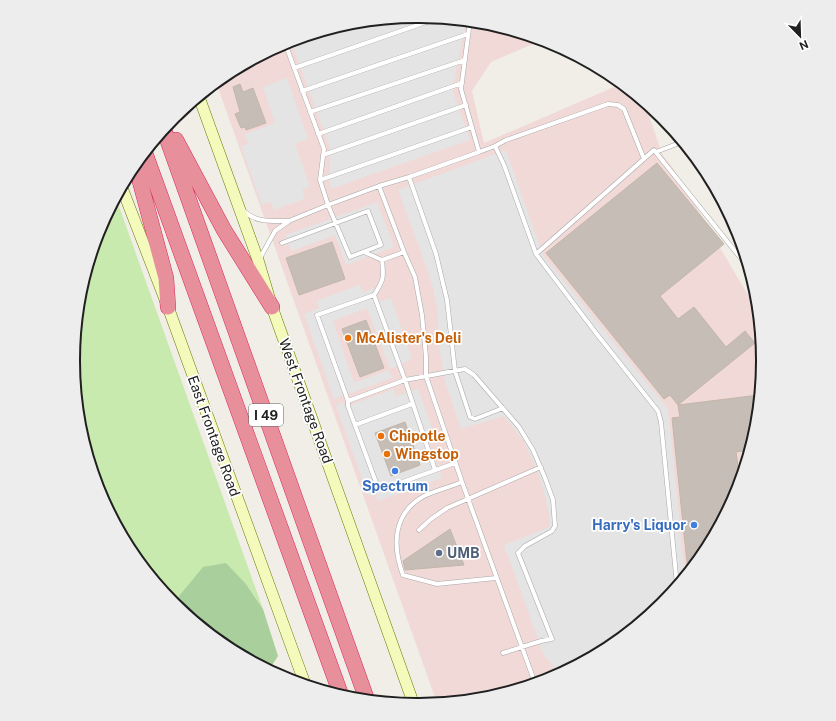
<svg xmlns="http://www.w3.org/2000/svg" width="836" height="721" font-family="'Public Sans',sans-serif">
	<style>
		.commercial { fill: #f1d9d7 }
		.grass { fill: #c9eaae }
		.forest { fill: #a9d09c }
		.parking { fill: #e4e4e4 }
		.building { fill: #c6beb6; stroke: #c3b6a9 }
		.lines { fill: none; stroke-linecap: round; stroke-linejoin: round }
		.lane-casing { stroke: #a7a7a7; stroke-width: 5 }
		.secondary-casing { stroke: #687a05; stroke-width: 12 }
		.highway-casing { stroke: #db285d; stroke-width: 16 }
		.lane { stroke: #fff; stroke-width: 4 }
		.secondary { stroke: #f4fabc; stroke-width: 11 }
		.highway { stroke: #e7909c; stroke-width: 15 }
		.food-dot { fill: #e8710a; stroke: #fff; stroke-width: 1.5 }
		.shop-dot { fill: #3f7fe0; stroke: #fff; stroke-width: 1.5 }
		.service-dot { fill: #5c6f8a; stroke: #fff; stroke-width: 1.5 }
		.labels { text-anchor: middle; stroke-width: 3.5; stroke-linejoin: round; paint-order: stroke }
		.shield { fill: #fff; stroke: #636363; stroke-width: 1 }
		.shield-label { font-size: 13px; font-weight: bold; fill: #202020 }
		.food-label { font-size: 14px; font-weight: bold; fill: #c56008; stroke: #fff; text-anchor: start }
		.street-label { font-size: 14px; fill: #202020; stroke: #fff }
		.shop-label { font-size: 14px; font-weight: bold; fill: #366cbe; stroke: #fff }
		.service-label { font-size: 14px; font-weight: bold; fill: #4e5e75; stroke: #fff; text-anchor: start }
		.rim { fill: none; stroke: #202020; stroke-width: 2 }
	</style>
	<rect width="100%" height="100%" fill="#f1eee7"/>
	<path class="commercial" d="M418,16L485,23L542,40L491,62L472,91L484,143L621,84L645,103L662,154L673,168L758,312L762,361L756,428L736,493L704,552L661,604L609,647L550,679L485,698L437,703L216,82L227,74L286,42L351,23Z"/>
	<path class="grass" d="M116,198L263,609L246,584L175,601V604L131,552L100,492L80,427L74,360L80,293L100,228Z"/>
	<path class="forest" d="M226,563L246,584L263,609L278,656L269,670L226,647L175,604V601L203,567Z"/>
	<path class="parking" d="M418,16L466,21V23L454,81L453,92L470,140L330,189V148L291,41L351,23Z
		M287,78L308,139L295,144L310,187L302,190L305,199L274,210L271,202L262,205L241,146L248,144L245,134L275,123L263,87Z
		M506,150L543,255L668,409L685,576L661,604L609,647L560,673L544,656L504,545L550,527V520L544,492L539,475L524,441L504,416L461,429L445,381L440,353L437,306L429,274L398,190Z
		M377,202L394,247L346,265L335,235L291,251L289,244L283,246L281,241L287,238L286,235Z
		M359,285L363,292L374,288L379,302L391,298L412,359L390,369L367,308L333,321L354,383L389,370L392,378L334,399L304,314L319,308L316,301Z
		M394,389L396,396L418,389L435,436L428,440L442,478L378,501L375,494L368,496L336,405L343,402L345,407Z"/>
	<path class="building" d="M240,84L243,92L253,88L266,123L246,130L245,127L241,128L235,114L240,112L233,87Z
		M657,163L724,244L660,296L678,319L694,307L726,347L745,331L755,343L678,405L670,395L664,399L546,253Z
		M332,242L345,279L299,295L286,258Z
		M366,320L384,368L360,377L342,329Z
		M759,395L756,428L749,450L736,452L740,482L736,493L704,552L688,572L672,418L680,417L678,405Z
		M405,422L420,465L391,476L375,433Z
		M450,529L464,565L405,570L403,561Z"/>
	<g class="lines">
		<defs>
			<path id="lane" d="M470,21L461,89L479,152L495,146L504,165L536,254L596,333L658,411L661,422L677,585
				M285,43L324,149L320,180L328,205L379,186L409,177L479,152
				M274,49L337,27
				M294,68L438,18
				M302,91L468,34
				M310,112L465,60
				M318,134L462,83
				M495,146L506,140L608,104L618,105L624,109L644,159
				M656,152L682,142
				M323,155L466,105
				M409,177L436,254L447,300L455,371L470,417L475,419L503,408
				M320,180L472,127
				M379,186L404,252L415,277L422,315L426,357V376L462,482L535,683
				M244,211C256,223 273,221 288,221
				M364,252L382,260L404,252
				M536,254L654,150L747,266
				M260,258L275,231L289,221L328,205L350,257L381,245L368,211L282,243
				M374,295C384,280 384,277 382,260
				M756,297V303L757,304
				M348,401V406L377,485L381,487L386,488L455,463
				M355,425L412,404
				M435,470L405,380L374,295L317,315L348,401L405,380L465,369L474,375L519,427L533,450L545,478L553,500L555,526L552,531L525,546L518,553L552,639L541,641L503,653
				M462,482C450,487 435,491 424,496C393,513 392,545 403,575L437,584L496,578
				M419,530L431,519L447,508L541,467"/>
			<path id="secondary" d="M199,97L258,260L272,307L414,705
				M122,188L168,307L305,684"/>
			<path id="highway" d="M164,130L367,700
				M176,140L224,230L272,307
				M145,153L341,695
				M138,162V174L166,278L168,307"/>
		</defs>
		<use href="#lane" class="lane-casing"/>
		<use href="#secondary" class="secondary-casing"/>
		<use href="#highway" class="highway-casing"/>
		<use href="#lane" class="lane"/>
		<use href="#secondary" class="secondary"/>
		<use href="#highway" class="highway"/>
	</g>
	<g class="food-dot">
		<circle cx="348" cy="338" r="4"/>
		<circle cx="381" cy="436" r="4"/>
		<circle cx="387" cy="454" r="4"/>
	</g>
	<g class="shop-dot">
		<circle cx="395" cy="471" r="4"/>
		<circle cx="694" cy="525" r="4"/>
	</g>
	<circle class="service-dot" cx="439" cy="553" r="4"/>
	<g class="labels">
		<rect class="shield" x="249" y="404" width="34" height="22" rx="3"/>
		<g class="shield-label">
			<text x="266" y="420">I 49</text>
		</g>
		<g class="food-label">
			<text x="356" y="343">McAlister's Deli</text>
			<text x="389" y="441">Chipotle</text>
			<text x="395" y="459">Wingstop</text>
		</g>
		<g class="street-label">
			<text transform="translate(306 401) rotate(70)" y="5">West Frontage Road</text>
			<text transform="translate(214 436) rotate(70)" y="5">East Frontage Road</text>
		</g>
		<g class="shop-label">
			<text x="395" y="491">Spectrum</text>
			<text x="686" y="530" text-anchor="end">Harry's Liquor</text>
		</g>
		<g class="service-label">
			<text x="447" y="558">UMB</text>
		</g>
	</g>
	<path d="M0 0H836V721H0ZM417 23H419A337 337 0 0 1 756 360V361A337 337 0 0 1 419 698H417A337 337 0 0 1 80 361V360A337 337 0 0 1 417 23Z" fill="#ededed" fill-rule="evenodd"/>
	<path class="rim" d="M417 23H419A337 337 0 0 1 756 360V361A337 337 0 0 1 419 698H417A337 337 0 0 1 80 361V360A337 337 0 0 1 417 23Z"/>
	<g transform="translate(800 36) rotate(157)" stroke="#ffffff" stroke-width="3" paint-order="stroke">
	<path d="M0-3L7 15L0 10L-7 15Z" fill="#202020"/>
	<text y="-6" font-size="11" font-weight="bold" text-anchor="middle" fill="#202020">N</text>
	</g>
</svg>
